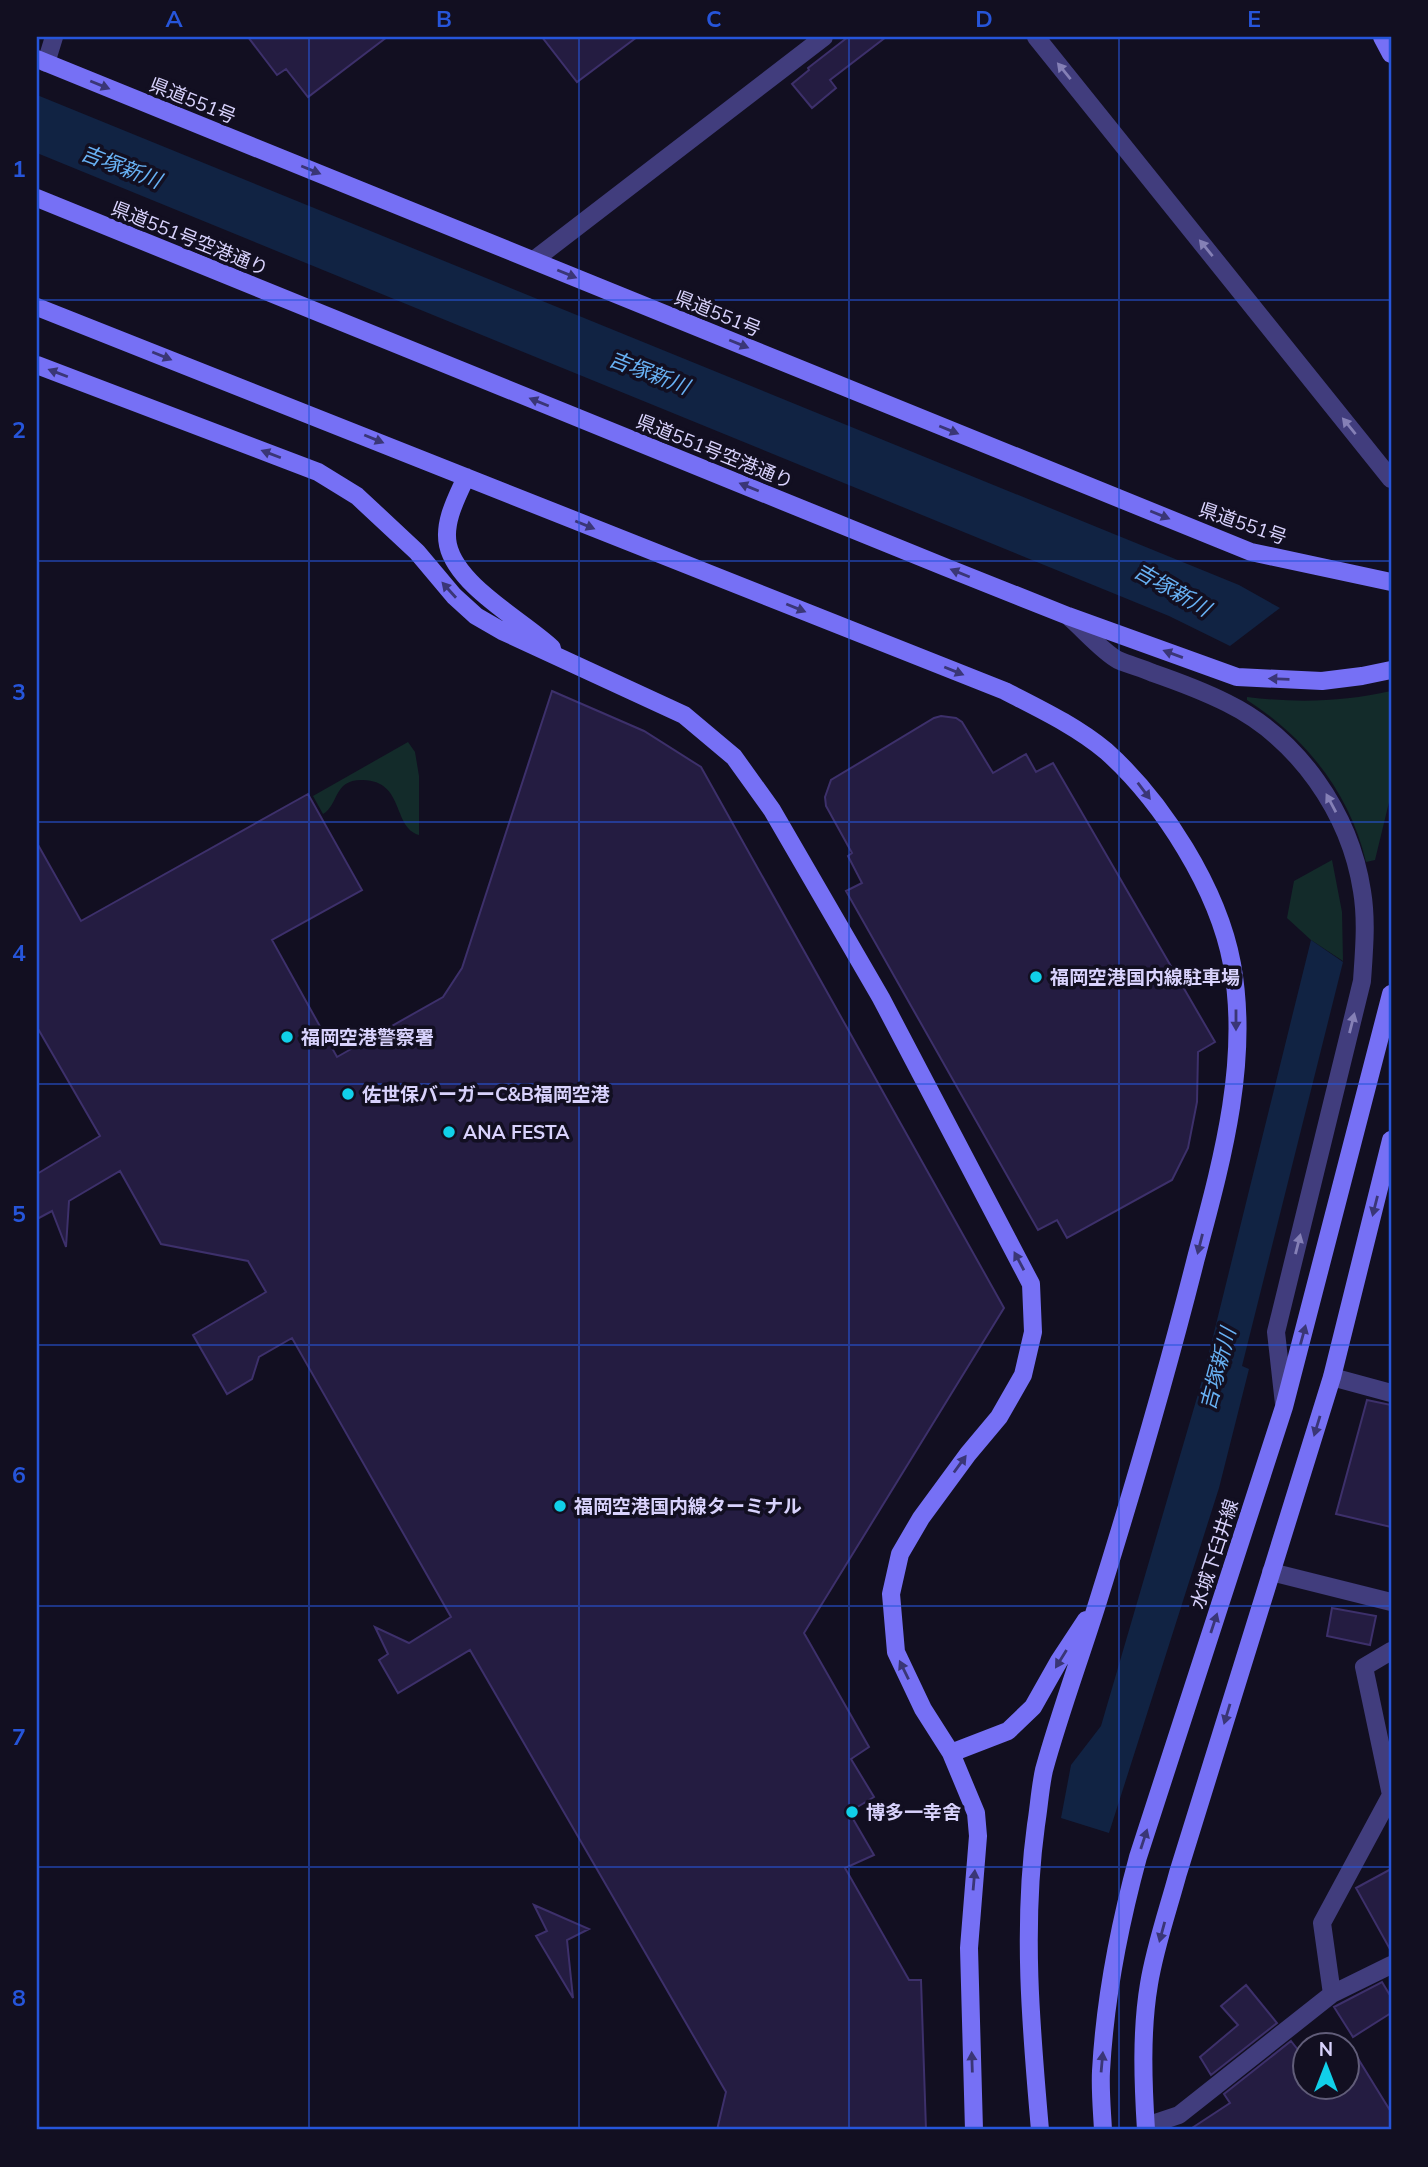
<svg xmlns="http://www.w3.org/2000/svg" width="1428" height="2167" font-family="Mulish,'Noto Sans JP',sans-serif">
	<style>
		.green { fill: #132b2a }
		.water { fill: #112343 }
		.building { fill: #241c41; stroke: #3d306b; stroke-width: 2 }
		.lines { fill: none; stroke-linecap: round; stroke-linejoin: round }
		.street { stroke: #413d7d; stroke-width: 18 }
		.secondary { stroke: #7670f5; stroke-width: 18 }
		.oneway { fill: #8580b6 }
		.oneway2 { fill: #3a3676 }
		.grid { fill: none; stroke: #2655da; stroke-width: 2; stroke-opacity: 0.55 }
		.poi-dot { fill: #11d0e9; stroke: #120f21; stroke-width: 2.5 }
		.labels { text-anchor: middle; stroke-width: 7; stroke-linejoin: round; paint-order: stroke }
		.street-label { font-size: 19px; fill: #d8d2fc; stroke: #120f21 }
		.poi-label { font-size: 19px; font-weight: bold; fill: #d8d2fc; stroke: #120f21; text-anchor: start }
		.water-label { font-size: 21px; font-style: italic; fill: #68b1f4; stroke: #120f21 }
		.neatline { fill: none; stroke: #2655da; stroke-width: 2.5 }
		.grid-label { font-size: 23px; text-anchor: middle; font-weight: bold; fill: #2655da }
	</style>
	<rect width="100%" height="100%" fill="#120f21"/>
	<path class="green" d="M1391,691V794L1375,860L1366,862C1350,793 1306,738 1247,700V697C1296,703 1343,702 1391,691Z
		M408,742L415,752L419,776V835C392,827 405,781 363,780C333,779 339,805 323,814L313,796Z
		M1332,860L1342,912L1343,961L1311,940L1287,918L1294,881Z"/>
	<path class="water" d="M37,95L1239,585L1280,608L1230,646L1169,616L37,153Z
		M1311,940L1343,962L1242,1366L1249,1369L1219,1488L1109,1833L1061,1818L1071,1765L1101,1726L1203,1377Z"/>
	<path class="building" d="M248,37H387L308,97L286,69L277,75Z
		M542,37H637L577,82Z
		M848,37H886L830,80L836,88L812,108L792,84L809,70L808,68Z
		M552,691L644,731L701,767L1004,1308L804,1633L869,1747L851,1759L874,1797L849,1812L874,1855L845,1868L909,1980H921L926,2130H717L726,2092L470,1650L398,1693L379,1660L388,1654L375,1627L409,1643L451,1617L292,1338L259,1357L252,1379L227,1394L193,1335L266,1292L248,1261L161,1244L120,1171L69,1201L66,1247L52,1211L37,1219V1174L100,1136L37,1027V843L81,921L308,794L362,890L272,940L337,1057L443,997L462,968Z
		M941,716L956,718L962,722L993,773L1026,754L1036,772L1053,763L1215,1042L1198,1052L1197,1102L1188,1148L1172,1180L1067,1238L1057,1220L1038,1230L846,891L862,883L848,856L852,853L826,806L825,797L831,780L934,718Z
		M1367,1400L1391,1405V1527L1336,1514Z
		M1332,1608L1376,1616L1370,1645L1327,1636Z
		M1391,1869V1951L1356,1888Z
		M534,1905L589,1929L567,1940L573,1998L536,1936L547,1931Z
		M1382,1982L1391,1997V2013L1353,2037L1334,2007Z
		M1246,1985L1277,2023L1211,2075L1200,2057L1238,2025L1221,2006Z
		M1291,2041L1306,2060V2087H1348V2063L1357,2057L1391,2112V2130H1189L1230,2103L1224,2094Z"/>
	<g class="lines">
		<path class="street" d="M1036,37L1391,479
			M46,63L54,37
			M534,260L824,37
			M1070,618C1084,630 1103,652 1118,660C1129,665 1142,668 1153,673C1179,682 1203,691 1227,703C1298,738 1350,813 1362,891C1367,921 1364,951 1362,981L1276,1332L1284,1404
			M1332,1377L1391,1393
			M1271,1572L1391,1602
			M1332,1994L1391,1965
			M1146,2126L1179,2115L1332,1994L1322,1923L1391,1795L1364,1667L1391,1651"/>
		<path class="secondary" d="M1382,37L1391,54
			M37,59L1251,552L1391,582
			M37,198L945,567L1068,616L1237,677L1322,681L1362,676L1391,670
			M37,307L1005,691C1040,709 1076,726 1106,751C1163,802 1218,889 1232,964C1250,1063 1221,1164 1196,1258C1167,1373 1134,1486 1099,1598C1081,1656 1060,1712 1044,1770C1040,1788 1039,1807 1036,1825C1022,1927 1031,2028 1040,2130
			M37,365L318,472L357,496L417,552L454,596L476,616L502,631L684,715L734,757L772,810L881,998L1031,1284L1033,1332L1023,1375L999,1417L968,1454L921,1518L900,1554L891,1594L896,1652L923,1709L951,1753L976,1813L978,1836L969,1948L974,2130
			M466,477C457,497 443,522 448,545C457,586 522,620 552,648
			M951,1753L1008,1731L1033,1707L1059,1661L1086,1620
			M1103,2130C1102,2111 1100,2090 1101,2071C1105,1998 1119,1927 1138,1857L1284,1407L1391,994
			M1146,2130C1143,2083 1141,2031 1149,1984C1155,1947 1168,1910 1178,1873L1332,1377L1391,1140"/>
	</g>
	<defs><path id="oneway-solid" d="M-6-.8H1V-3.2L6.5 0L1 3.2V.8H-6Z" transform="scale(1.75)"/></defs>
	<g class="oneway">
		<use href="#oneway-solid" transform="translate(1064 71) rotate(-129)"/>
		<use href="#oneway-solid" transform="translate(1206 248) rotate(-129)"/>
		<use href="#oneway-solid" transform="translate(1349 426) rotate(-129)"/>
		<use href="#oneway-solid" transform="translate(1331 803) rotate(-118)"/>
		<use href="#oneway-solid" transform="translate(1352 1023) rotate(-76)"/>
		<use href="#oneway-solid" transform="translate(1298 1244) rotate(-76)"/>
	</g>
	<g class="oneway2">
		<use href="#oneway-solid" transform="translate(100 85) rotate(22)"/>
		<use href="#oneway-solid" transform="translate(311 170) rotate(22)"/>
		<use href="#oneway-solid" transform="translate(567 274) rotate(22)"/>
		<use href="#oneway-solid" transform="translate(739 344) rotate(22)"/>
		<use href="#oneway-solid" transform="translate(162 356) rotate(22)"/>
		<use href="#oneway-solid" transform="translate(58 373) rotate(-159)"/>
		<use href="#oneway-solid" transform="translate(539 402) rotate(-158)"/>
		<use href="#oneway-solid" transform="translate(949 430) rotate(22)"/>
		<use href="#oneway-solid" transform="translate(374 439) rotate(22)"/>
		<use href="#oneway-solid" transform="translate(271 454) rotate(-159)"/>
		<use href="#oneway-solid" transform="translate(749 487) rotate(-158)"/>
		<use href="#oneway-solid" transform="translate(1160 515) rotate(22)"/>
		<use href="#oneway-solid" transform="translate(585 525) rotate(22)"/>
		<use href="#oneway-solid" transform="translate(960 573) rotate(-158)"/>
		<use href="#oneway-solid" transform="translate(449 590) rotate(-132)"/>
		<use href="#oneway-solid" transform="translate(796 608) rotate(22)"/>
		<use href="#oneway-solid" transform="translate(1173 654) rotate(-160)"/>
		<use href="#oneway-solid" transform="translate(954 671) rotate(22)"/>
		<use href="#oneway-solid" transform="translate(1279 679) rotate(-178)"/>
		<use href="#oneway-solid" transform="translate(1144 791) rotate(53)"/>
		<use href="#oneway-solid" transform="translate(1236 1020) rotate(90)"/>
		<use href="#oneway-solid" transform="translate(1375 1206) rotate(104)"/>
		<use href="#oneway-solid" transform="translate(1200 1244) rotate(104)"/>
		<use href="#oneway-solid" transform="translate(1019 1261) rotate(-118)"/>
		<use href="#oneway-solid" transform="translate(1303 1335) rotate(-75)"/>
		<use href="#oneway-solid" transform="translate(1317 1426) rotate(107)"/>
		<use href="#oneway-solid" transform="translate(960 1464) rotate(-54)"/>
		<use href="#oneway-solid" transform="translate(1214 1623) rotate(-72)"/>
		<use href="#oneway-solid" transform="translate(1061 1659) rotate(122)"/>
		<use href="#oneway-solid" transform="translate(904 1670) rotate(-116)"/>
		<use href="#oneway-solid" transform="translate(1227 1714) rotate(107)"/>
		<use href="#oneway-solid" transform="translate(1144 1839) rotate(-72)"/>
		<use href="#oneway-solid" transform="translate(974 1880) rotate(-85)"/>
		<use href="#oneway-solid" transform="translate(1162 1932) rotate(105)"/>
		<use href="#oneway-solid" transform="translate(972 2062) rotate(-92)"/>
		<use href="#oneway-solid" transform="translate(1102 2062) rotate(-85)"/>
	</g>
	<path class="grid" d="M309,37V2130M579,37V2130M849,37V2130M1119,37V2130M37,300H1391M37,561H1391M37,822H1391M37,1084H1391M37,1345H1391M37,1606H1391M37,1867H1391"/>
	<g class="poi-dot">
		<circle cx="1036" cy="977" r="7"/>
		<circle cx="287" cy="1037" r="7"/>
		<circle cx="348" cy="1094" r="7"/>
		<circle cx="449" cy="1132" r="7"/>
		<circle cx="560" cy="1506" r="7"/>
		<circle cx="852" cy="1812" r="7"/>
	</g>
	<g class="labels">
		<g class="street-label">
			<text transform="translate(193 100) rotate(22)" y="7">県道551号</text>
			<text transform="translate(190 238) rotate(22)" y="7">県道551号空港通り</text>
			<text transform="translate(718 313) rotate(22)" y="7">県道551号</text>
			<text transform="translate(715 451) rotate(22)" y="7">県道551号空港通り</text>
			<text transform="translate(1243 523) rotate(19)" y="7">県道551号</text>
			<text transform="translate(1214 1554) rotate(-72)" y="7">水城下臼井線</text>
		</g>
		<g class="poi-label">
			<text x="1050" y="984">福岡空港国内線駐車場</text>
			<text x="301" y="1044">福岡空港警察署</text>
			<text x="362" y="1101">佐世保バーガーC&amp;B福岡空港</text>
			<text x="463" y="1139">ANA FESTA</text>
			<text x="574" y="1513">福岡空港国内線ターミナル</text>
			<text x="866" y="1819">博多一幸舍</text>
		</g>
		<g class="water-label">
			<text transform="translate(121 167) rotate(21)" y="7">吉塚新川</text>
			<text transform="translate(649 373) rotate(21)" y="7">吉塚新川</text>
			<text transform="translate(1172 590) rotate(30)" y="7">吉塚新川</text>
			<text transform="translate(1218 1369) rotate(-75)" y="7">吉塚新川</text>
		</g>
	</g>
	<rect width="1428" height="2167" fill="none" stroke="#120f21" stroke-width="77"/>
	<g transform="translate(1326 2066)"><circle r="33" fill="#120f21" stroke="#615d79" stroke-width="2"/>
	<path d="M0-5L12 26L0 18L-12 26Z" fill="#11d0e9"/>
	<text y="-10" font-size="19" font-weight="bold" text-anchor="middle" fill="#d8d2fc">N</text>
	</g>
	<rect x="38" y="38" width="1352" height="2090" class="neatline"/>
	<g class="grid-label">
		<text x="174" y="27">A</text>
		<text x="444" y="27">B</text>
		<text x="714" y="27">C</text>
		<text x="984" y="27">D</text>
		<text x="1254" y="27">E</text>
		<text x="19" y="177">1</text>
		<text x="19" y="438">2</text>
		<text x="19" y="700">3</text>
		<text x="19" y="961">4</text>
		<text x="19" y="1222">5</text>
		<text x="19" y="1483">6</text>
		<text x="19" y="1745">7</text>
		<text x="19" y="2006">8</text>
	</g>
</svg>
